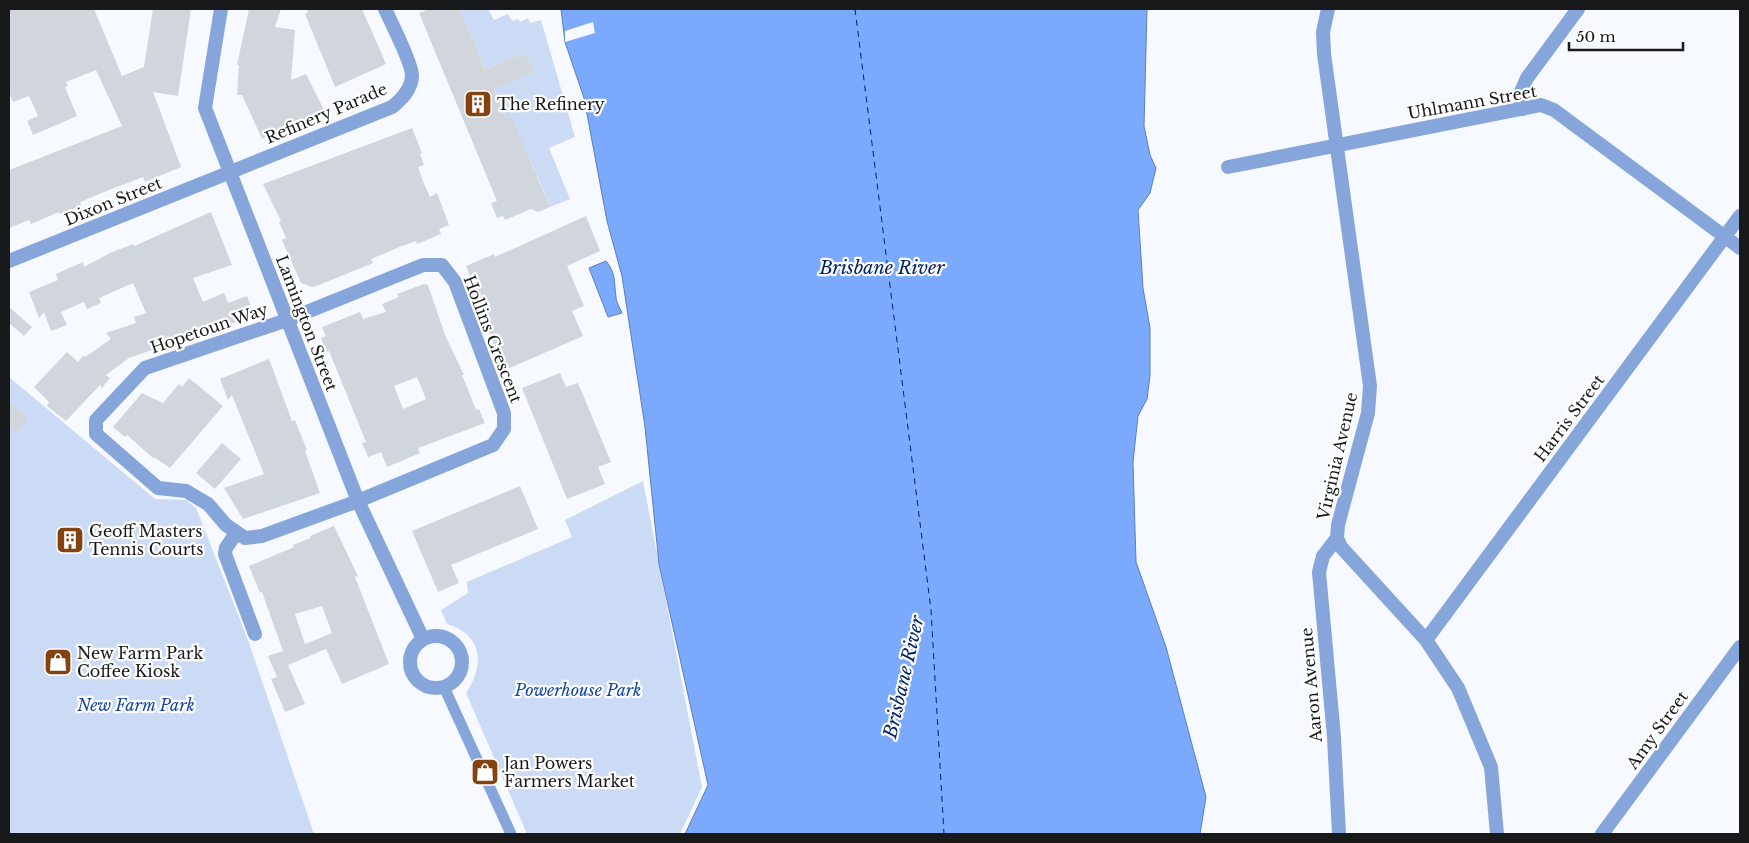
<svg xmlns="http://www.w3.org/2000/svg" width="1749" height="843" font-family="'Libre Baskerville',serif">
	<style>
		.green { fill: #ccdbf5 }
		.water { fill: #7ba9fb; stroke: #5d7eb8 }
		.pier { fill: #f6f9ff }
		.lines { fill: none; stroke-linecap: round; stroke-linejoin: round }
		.ferry { stroke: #002268; stroke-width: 1; stroke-dasharray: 6 5; stroke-linecap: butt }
		.building { fill: #d1d5dc; fill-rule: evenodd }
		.pedestrian { stroke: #86a5da; stroke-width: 11 }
		.minor { stroke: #86a5da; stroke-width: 14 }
		.tertiary { stroke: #86a5da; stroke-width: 14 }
		.labels { text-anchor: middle; stroke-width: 4.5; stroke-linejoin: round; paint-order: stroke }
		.street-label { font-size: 16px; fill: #18191b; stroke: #fff }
		.poi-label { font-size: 16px; fill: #18191b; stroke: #fff; text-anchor: start }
		.park-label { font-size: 16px; font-style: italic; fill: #1346a3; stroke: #fff }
		.water-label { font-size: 18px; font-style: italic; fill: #002268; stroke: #fff }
	</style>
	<rect width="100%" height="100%" fill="#f6f9ff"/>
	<path class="green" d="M460,9H488L494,20L508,14L512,21L518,19L520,22L528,18L530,23L541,20L575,137L549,148L570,199L550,207L537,175L531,174L535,172L529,157L524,159L525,150L511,117L506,118L494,89L533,72L525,53L485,69Z
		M9,377L155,499L186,500L196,508L248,640L314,834H9Z
		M643,481L702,787L680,834H527L466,693C485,665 483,635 447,624L441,610L468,593L467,582L572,537L565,520Z"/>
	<path class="water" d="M561,9H1147L1144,126L1150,155L1156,168L1150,193L1138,210L1143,288L1150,328V376L1147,399L1138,416L1133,462L1136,562L1166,647L1206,797L1200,834H685L708,785L659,564L645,427L622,276L607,221L584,98L565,42Z
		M606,261C616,273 614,282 616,297C616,302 620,308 622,313L608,317L589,268Z"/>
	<path class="pier" d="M593,22L595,33L565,42V31Z"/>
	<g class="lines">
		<path class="ferry" d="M855,9L931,610L944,834"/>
	</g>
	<path class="building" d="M9,9H94L122,76L144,67L153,9H191L178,96L153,92L181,167L145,182L143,177L104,192L80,202L81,206L60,214L59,212L31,224L29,220L9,228V170L122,126L96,70L66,82L68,86L65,87L77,116L33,135L27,121L38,116L29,96L13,102L9,93Z
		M249,9H281L275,27L295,30L291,80L306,74L325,112L292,129L262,139L242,95H237L239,65H237Z
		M306,9H362L386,64L335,87L305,14L308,12Z
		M430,9H460L485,69L525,53L534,72L494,89L506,118L511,116L550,207L538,212L531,209L505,220L503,216L497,218L491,203L497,201L419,13Z
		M412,128L422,153L420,154L424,165L418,167L424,184L430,197L437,193L449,225L439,229L441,234L417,244L416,241L402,246L371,259L373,263L319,285L312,287L301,283L282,240L286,238L279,222L281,221L263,184Z
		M211,212L232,265L193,278L203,302L224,293L228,303L247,296L252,309L236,316L238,321L216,330L215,328L129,358L106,375L110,378L102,388L100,385L66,421L47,406L49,402L34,387L67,352L78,362L83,356L85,357L111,339L106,333L136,323L134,317L146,313L133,283L99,298L101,303L87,309L84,302L61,312L67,325L51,331L44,312L39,318L29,292L58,280L56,274L83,262L84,267L110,253L133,244L134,246Z
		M586,216L600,251L567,266L584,306L572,311L583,336L505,370L485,323L489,321L466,266L494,254L495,257Z
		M424,284L428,285L445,335L464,375H462L467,387L476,410L479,409L485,423L418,448L420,453L387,467L381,452L368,457L362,443L366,442L329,351L326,352L321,338L326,336L322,327L360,312L363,319L386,312L382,304L399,297L397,294ZM417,377L426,399L403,409L394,386Z
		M9,307L32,327L24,336L9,323Z
		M269,359L292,421L295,420L307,450L305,451L320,493L243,519L224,488L264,474L232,395L228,400L220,379Z
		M560,373L566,387L578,383L611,462L598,467L605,484L567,499L522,388Z
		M189,378L223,406L170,468L154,457L153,458L127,435L125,437L113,427L142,393L163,403L179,384L182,387Z
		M9,402L28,418L16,433L9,427Z
		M222,443L241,459L215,489L196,473Z
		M520,486L538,529L451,565L459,583L438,592L412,531Z
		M334,526L358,576L355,577L389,664L342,684L326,649L288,665L305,704L285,712L271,679L277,677L268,656L283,651L262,592L260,593L249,566L294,547L293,545L311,538L310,536ZM322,606L332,633L305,644L295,614Z
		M72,528L81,536L68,552L58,543Z"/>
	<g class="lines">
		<path class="pedestrian" d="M444,687L511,834"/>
		<path class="minor" d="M1328,9L1323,32L1324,54L1370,386L1368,413L1338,525L1337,538L1341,547L1426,640L1458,688L1491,767L1497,834
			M1523,109L1520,94L1527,78L1578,9
			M1228,167L1541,105L1554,110L1740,248
			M9,261L392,107C402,99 412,89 412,75C412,63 391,22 385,9
			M423,265H442L455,282L504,413V429L493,445L358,501L262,536L245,538L226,525L208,504L186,491L158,488L96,434V420L145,368L287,320Z
			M236,533L226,548L225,554L255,634
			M1337,538L1323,556L1319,572L1334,737L1339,834
			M1426,640L1740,216
			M1602,834L1740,647"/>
		<path class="tertiary" d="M221,9L205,108L358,501L423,639
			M410 662a26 26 0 1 1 52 0a26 26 0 1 1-52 0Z"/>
	</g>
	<defs>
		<symbol id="building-square" viewBox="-11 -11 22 22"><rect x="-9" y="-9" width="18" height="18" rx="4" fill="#844211" stroke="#fff"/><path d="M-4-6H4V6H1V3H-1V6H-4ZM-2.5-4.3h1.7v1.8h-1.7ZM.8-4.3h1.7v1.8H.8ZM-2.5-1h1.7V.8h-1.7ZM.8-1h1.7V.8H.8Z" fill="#fff"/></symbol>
		<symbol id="shop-square" viewBox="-11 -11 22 22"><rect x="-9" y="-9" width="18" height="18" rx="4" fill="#844211" stroke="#fff"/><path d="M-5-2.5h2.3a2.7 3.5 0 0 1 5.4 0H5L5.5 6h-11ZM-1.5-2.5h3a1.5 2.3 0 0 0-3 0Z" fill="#fff"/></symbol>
	</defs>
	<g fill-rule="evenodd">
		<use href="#building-square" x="462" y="88" width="32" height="32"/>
		<use href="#building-square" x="54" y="524" width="32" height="32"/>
		<use href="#shop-square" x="42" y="646" width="32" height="32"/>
		<use href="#shop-square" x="469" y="756" width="32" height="32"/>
	</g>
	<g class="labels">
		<g class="street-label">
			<text transform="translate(1472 102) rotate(-10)" y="6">Uhlmann Street</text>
			<text transform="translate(326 113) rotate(-23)" y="6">Refinery Parade</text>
			<text transform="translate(113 201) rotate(-22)" y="6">Dixon Street</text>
			<text transform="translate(307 323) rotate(69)" y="6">Lamington Street</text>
			<text transform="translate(209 328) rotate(-19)" y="6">Hopetoun Way</text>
			<text transform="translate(493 339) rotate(69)" y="6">Hollins Crescent</text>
			<text transform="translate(1569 418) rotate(-53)" y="6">Harris Street</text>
			<text transform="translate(1337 456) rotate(-77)" y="6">Virginia Avenue</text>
			<text transform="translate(1311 685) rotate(-95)" y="6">Aaron Avenue</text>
			<text transform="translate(1657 730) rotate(-54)" y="6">Amy Street</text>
		</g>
		<g class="poi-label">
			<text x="497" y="110">The Refinery</text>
			<text x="89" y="537">Geoff Masters<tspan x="89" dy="18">Tennis Courts</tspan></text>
			<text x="77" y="659">New Farm Park<tspan x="77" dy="18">Coffee Kiosk</tspan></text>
			<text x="504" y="769">Jan Powers<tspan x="504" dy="18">Farmers Market</tspan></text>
		</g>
		<g class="park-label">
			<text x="578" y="696">Powerhouse Park</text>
			<text x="136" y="711">New Farm Park</text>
		</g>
		<g class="water-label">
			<text x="882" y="274">Brisbane River</text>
			<text transform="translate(904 677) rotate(-77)" y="6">Brisbane River</text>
		</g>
	</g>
	<rect width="1749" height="843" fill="none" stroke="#18191b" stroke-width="20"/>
	<path d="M1569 42v8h114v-8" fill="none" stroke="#18191b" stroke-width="2.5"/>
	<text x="1576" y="42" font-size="15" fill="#18191b" stroke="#ffffff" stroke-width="4" paint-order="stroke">50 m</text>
</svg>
